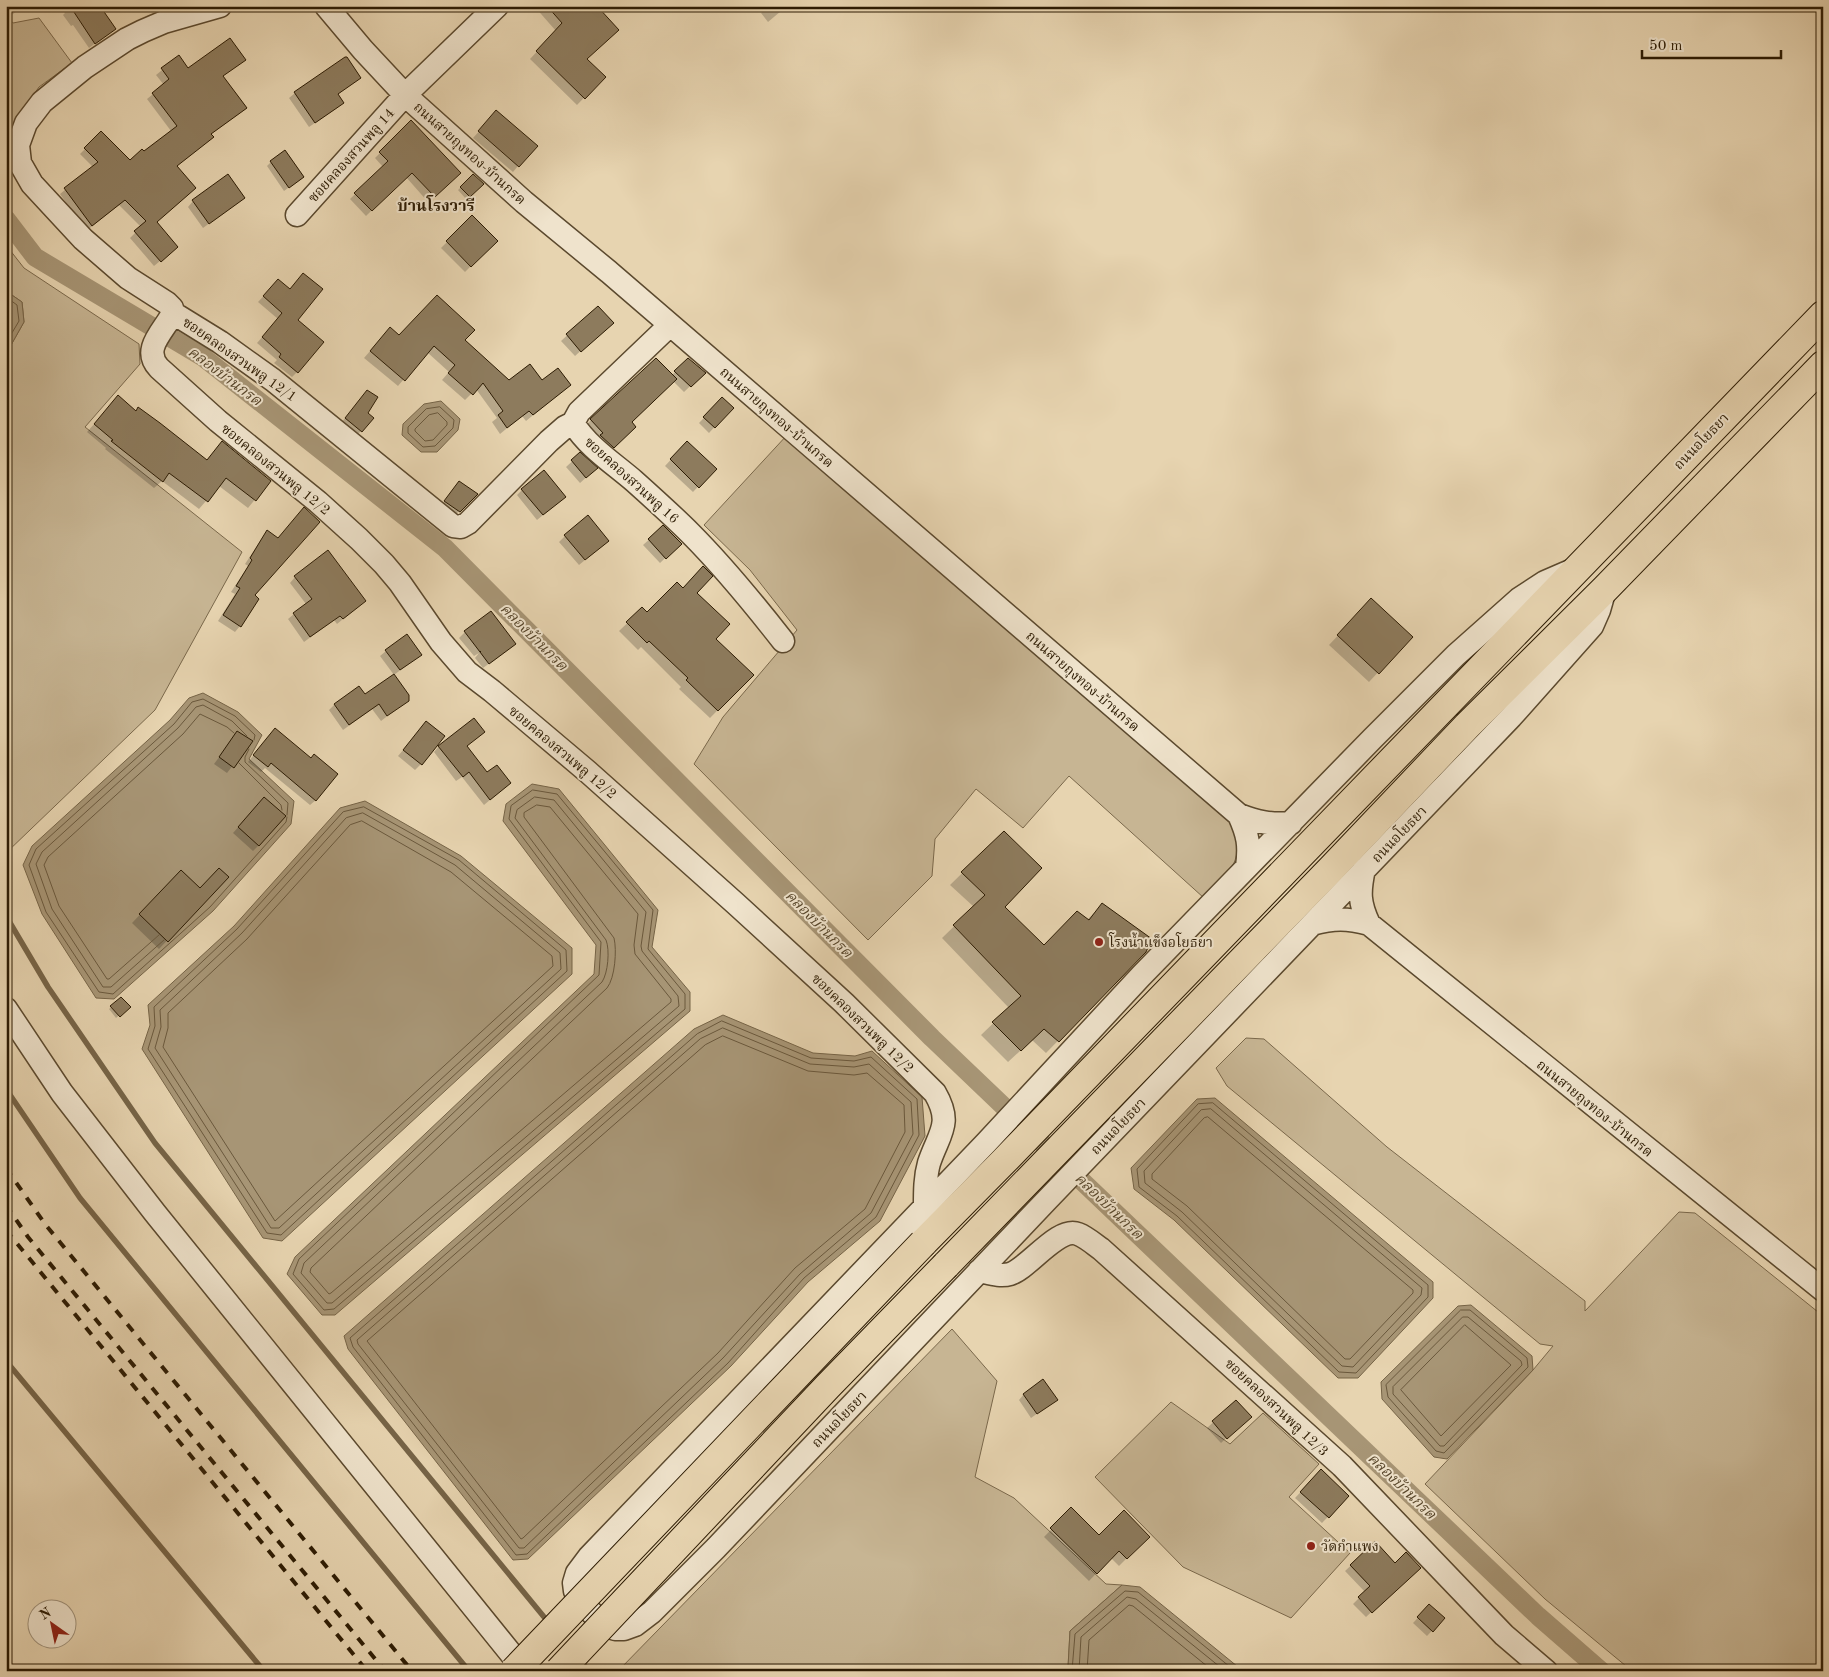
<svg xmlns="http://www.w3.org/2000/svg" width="1829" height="1677" font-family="'Old Standard TT','Noto Serif Thai',serif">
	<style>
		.green { fill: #c7b593; stroke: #7a684b }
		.water { fill: #a79575; stroke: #766447 }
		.shadow { fill: #0003 }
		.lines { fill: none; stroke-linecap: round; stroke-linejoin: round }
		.shore { stroke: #6a583c; stroke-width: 1 }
		.stream { stroke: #766447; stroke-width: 5.5 }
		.canal { stroke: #a79575; stroke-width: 19 }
		.building { fill: #8d7b5d; stroke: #2c1b03 }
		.minor-casing { stroke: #5b492e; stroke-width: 25 }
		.major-casing { stroke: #2c1b03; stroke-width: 30 }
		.minor { stroke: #efe3cc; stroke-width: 22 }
		.major { stroke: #e7d4b0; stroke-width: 28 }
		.rail { stroke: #2c1b03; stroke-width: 4; stroke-dasharray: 9 9; stroke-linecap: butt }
		.major-bridge-casing { stroke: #2c1b03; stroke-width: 30; stroke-linecap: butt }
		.major-bridge { stroke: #e7d4b0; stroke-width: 28 }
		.poi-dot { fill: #8f2418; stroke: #efe3cc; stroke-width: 2 }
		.labels { text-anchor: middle; stroke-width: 4; stroke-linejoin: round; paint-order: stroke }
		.street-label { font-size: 14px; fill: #2c1b03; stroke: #efe3cc }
		.poi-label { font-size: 14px; fill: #2c1b03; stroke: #efe3cc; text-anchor: start }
		.water-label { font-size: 15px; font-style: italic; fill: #57462b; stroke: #efe3cc }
		.quarter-label { font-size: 16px; font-weight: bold; fill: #2c1b03; stroke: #efe3cc }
	</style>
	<rect width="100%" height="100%" fill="#e7d4b0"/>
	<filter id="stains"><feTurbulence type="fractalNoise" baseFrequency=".004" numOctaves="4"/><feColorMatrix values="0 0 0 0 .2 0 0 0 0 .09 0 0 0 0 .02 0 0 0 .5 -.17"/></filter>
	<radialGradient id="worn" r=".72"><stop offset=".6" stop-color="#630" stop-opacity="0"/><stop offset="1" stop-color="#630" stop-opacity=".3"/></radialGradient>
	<path class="green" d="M6,15L13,23L39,18L72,63L39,87L9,131H6Z
		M6,245L24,268L139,344L140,364L85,427L242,552L155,710L6,853V354L24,322L22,302L6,291Z
		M788,434L1230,821C1247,860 1231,871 1204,898L1069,776L1023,828L976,789L935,839L932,876L868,940L694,764L723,717L797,630L750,570L704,525Z
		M1246,1038L1264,1039L1387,1147L1585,1301V1311L1679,1212L1695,1213L1823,1316V1671H1632L1545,1599L1425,1484L1533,1370L1553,1346L1540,1344L1227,1086L1216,1068Z
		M952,1329L997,1381L975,1477L1014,1498L1106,1584L1122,1585L1070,1631L1068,1668L1066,1671H618Z
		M1171,1402L1230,1444L1263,1413L1319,1464L1289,1497L1350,1553L1291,1618L1183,1567L1095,1477Z"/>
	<path class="water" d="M6,291L22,302L24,322L6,354Z
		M441,401L460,419L458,430L437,452H421L402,435L403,424L424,404Z
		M203,693L238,712L262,735L249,759L294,801L291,824L213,911L114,999L96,998L42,914L23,865L32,846L170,720L189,698Z
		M532,784L559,789L658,910L652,947L690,992V1011L335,1315H322L287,1274L295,1257L594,974L596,945L503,821L506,804Z
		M365,801L461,856L572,948V974L282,1241L263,1238L142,1049L150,1025L148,1005L234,926L340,808Z
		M723,1015L813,1053L855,1056L872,1051L922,1097L925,1136L880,1221L808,1282L731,1366L528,1559L513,1560L348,1349L344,1336L694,1029Z
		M1215,1098L1433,1282V1298L1358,1378H1338L1174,1220L1134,1189L1131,1168L1197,1099Z
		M1471,1305L1532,1356L1533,1370L1447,1459L1434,1457L1382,1399L1381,1382L1458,1306Z
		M1122,1585L1140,1587L1243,1671H1066L1068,1667L1070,1631Z"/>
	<path class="shadow" d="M6,6H23L8,18L6,15Z
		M60,6H99L114,29L89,48L73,25L71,26L63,15L65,13Z
		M159,6H173L163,12Z
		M534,6H595L586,59L604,77L577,105L530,59L556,31Z
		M769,6H787L768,22L761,13Z
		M178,57L188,70L222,76L240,113L210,135L176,166L156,222L171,252L154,266L130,238L141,227L119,205L86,231L60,194L93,167L80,154L101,133L130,162L171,131L147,99L164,85L156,75Z
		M360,78L337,95L342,102L337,108L309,127L289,98L295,93Z
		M491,118L518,166L513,172L473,138Z
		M411,122L454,179L428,202L406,177L366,216L350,199L383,167L375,158Z
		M271,162L303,177L284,191L267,166Z
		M473,176L482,184L466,199L458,190Z
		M193,201L237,203L203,228L188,207Z
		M472,217L496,241L465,272L441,248Z
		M273,286L296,320L297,372L292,377L274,363L277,360L257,343L278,319L258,302Z
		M598,307L606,328L575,356L561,341Z
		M384,335L463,341L509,382H542L570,385L526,421L522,416L500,434L492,422L497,418L476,389L465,400L442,380L449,372L427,352L398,386L364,358Z
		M688,359L704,373L684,392L673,381L630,423L634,427L608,452L586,425L591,420L671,376Z
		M362,397L361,431L356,436L341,423Z
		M722,399L732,408L709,433L699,423Z
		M111,405L136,412L206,461L222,442L270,481L248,508L219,486L199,509L162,481L154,488L105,449L106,448L87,432Z
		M687,442L715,469L693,492L665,466Z
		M580,454L590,474L580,483L566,467Z
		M459,483L476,494L453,517L440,507Z
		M522,490L558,503L537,520L517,495Z
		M663,527L680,544L660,563L643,545Z
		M267,532L254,595L240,626L235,632L218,621L235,594L231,592L248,566L245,564L262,538Z
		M565,536L602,546L579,565L559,542Z
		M295,577L365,601L337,624L334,620L304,642L288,619L306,604L290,583Z
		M683,589L696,593L714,639L752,675L710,718L679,689L681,687L641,647L638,650L619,631L642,609L646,614Z
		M1363,609L1411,637L1369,682L1329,645Z
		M465,632L509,649L483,668L475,658L479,653L474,656L459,638Z
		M386,651L420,655L394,675L380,656Z
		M364,696L407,701L381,721L372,709L343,730L329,710L334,705Z
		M426,723L421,764L415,770L398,756Z
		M238,732L251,742L227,773L214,764Z
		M269,736L311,759L316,800L310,805L265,768L261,772L248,762Z
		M439,746H466L487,774L510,783L484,805L462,777L456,781L434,752Z
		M259,804V845L253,851L233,833Z
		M1004,832V907L1044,946L1087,920L1102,905L1145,952L1046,1053L1032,1040L1008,1062L981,1035L1009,1008L942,938L974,907L950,885Z
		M227,877L159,949L132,923L173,880L199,890Z
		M121,998L129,1007L116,1018L109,1009Z
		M1024,1394L1056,1400L1031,1418L1019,1400Z
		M1236,1401L1244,1422L1221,1443L1207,1428Z
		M1315,1477L1348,1496L1322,1523L1295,1498Z
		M1071,1509L1099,1536L1148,1537L1119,1566L1111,1558L1089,1581L1044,1537Z
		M1375,1543L1395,1564L1414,1573L1366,1617L1353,1604L1365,1592L1345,1571Z
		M1430,1605L1443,1619L1427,1636L1413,1623Z"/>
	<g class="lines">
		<path class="shore" d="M6,297L17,305L19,321L6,343
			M440,407L454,420L453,428L435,446L423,447L408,433V427L426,409Z
			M438,413L447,422V425L433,440L425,441L415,431V429L429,415Z
			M254,740L255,735L235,716L203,699L192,702L174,724L36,849L29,865L46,912L99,992L113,994L210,907L286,822L287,817
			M249,749L245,757V762L288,803L287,815
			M239,763L281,805L282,810
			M533,790L557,794L653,910L648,949L685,994V1009L334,1309L324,1310L293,1274L299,1259L599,975L601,942L509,819L511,806Z
			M535,797L554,800L646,912L641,946L642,951L678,996L679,1006L332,1303H327L301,1273L304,1263L602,982C608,973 610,950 606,940L515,818L517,810Z
			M537,805L550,807L638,914L634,945L635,954L671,999V1002L331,1293L329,1294L310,1272L311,1268L607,988C615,978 617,950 614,938L524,817V813Z
			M364,807L459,860L566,950L567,971L281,1235L267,1233L148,1049L155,1026L154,1007L237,929L343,812Z
			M363,813L455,865L560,953L561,969L279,1228H271L155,1048L161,1027L160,1010L242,933L346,818Z
			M362,821L451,872L552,956L553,966L275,1221L163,1047L168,1028V1013L247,939L350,825Z
			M159,935L109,979H107L59,906L44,865L48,857L183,734L200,714L227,727L234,733
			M164,940L111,987H103L52,909L36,864L42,852L178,728L196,707L203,705L232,721L247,736
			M722,1021L811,1058L854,1061L871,1057L917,1099L919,1135L876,1217L804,1278L728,1363L527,1554L516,1555L353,1347L350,1338L697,1034Z
			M723,1028L810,1064L854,1067L869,1064L911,1102L913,1134L871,1213L800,1274L723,1358L524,1548H519L358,1344L357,1340L700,1039Z
			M723,1036L808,1071L854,1075L867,1073L904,1105L905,1132L865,1209L795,1268L718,1353L523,1538L521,1539L367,1341L705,1045Z
			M1213,1103L1428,1285V1297L1356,1373L1339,1372L1177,1216L1139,1187L1137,1169L1198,1104Z
			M1211,1109L1422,1288L1421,1295L1353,1367L1342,1366L1182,1212L1145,1183L1144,1171L1201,1110Z
			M1208,1117L1413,1290V1293L1350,1359H1345L1187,1206L1152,1179V1174L1204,1118Z
			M1461,1310H1470L1527,1358L1528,1367L1444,1453L1436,1451L1388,1397L1386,1385Z
			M1463,1317H1468L1521,1361L1522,1365L1444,1446H1440L1393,1394V1387Z
			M1465,1325L1511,1365L1441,1436L1401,1390Z
			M1072,1671L1075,1634L1125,1591L1138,1592L1235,1671
			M1079,1671L1081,1637L1127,1597L1136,1599L1225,1671
			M1087,1671L1089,1640L1129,1605L1133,1606L1213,1671"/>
		<path class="stream" d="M6,916L48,987L155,1143L549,1623
			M6,1089L80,1198L469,1671
			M6,1361L264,1671
			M579,1659L589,1671"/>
		<path class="canal" d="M6,219L35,257L203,357L445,548L932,1038L1538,1616L1601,1671"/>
	</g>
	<path class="building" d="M70,6H100L116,29L95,44Z
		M547,6H597L619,30L587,59L606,77L585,99L536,51L562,23Z
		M230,38L246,60L223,76L247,108L211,134L214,137L177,166L196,188L157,222L178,247L161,262L134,231L146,221L125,200L92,226L64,188L98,162L84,148L101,131L130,160L142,149L144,151L177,126L152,93L169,79L161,68L179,55L188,68Z
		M345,57H347L361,78L338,94L344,103L315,123L294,92Z
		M496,110L538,146L519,167L478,131Z
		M411,120L461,173L435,197L412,173L372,211L354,193L388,161L379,152Z
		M285,150L304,177L289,188L270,161Z
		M228,174L245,198L209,224L192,200Z
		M473,174L484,184L470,197L460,187Z
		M472,215L498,241L471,267L446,241Z
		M303,273L323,289L298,320L324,342L298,373L279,357L281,354L262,337L282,313L263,296L278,279L290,289Z
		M437,295L475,330L465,340L509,380L530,364L542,380L558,368L571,385L533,415L529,411L507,428L498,415L503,411L483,383L473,395L448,373L455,365L434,346L405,381L370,351L390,327L399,335Z
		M598,306L614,323L581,352L566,334Z
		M656,358L677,379L632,422L636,427L614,448L600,435L603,433L590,419Z
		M688,358L706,373L691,387L674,371Z
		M367,390L378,397L368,413L374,418L362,432L345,418Z
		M118,395L136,411L138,407L160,423L207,460L222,441L271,481L256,501L226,478L208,502L169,473L163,482L111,441L113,440L94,424Z
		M722,397L734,408L715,428L703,417Z
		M687,441L717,469L699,488L670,459Z
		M580,452L598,468L586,478L571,460Z
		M544,470L566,497L543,515L521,489Z
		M459,481L478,494L460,512L444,501Z
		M304,507L320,522L255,595L259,599L241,627L223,615L240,588L236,586L252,560L250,558L267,530L278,538Z
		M588,515L609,541L585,560L564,535Z
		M663,525L682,544L666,559L648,539Z
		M328,550L366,601L343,619L340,616L310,637L293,613L312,599L294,576Z
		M703,566L713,576L697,593L730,624L716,639L754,675L718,711L686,680L688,678L649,641L647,643L626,622L642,607L647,612L677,582L683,588Z
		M1371,598L1413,637L1379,674L1337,635Z
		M491,611L516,644L489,664L480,652L481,651L480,652L464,631Z
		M407,634L422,655L400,670L385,650Z
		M394,674L409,695V701L387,716L379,704L349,725L334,704L359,686L365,694Z
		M474,718L485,732L467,746L487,772L497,765L511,783L490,800L469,772L463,777L438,746Z
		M426,721L445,736L422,765L403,750Z
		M275,728L311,758L314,754L338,774L316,801L271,763L268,767L253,755Z
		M237,731L253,741L234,768L219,757Z
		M264,797L286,816L259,846L238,827Z
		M1004,831L1042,868L1005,907L1044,945L1077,911L1089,920L1102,903L1152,939L1146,952L1059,1042L1044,1029L1021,1051L992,1022L1021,996L953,925L985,895L961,872Z
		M219,868L229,877L168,942L139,914L181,870L200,888Z
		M121,997L131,1007L120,1017L110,1006Z
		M1043,1379L1058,1400L1037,1414L1023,1394Z
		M1236,1400L1252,1417L1227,1439L1212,1421Z
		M1321,1469L1349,1496L1329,1518L1300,1492Z
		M1071,1507L1099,1535L1124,1510L1150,1537L1127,1559L1119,1551L1097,1574L1050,1528Z
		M1375,1541L1395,1563L1406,1552L1421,1568L1372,1613L1358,1597L1370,1586L1350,1565Z
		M1429,1604L1445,1618L1433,1632L1417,1617Z"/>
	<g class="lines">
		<defs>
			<path id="minor" d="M326,6L363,50L405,95L524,202L609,272L1239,815C1257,822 1271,825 1291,823
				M297,215L405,95L497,6
				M173,313C164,331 141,349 159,368L218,421L318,502L359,539L384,564L400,583L441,642L467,672L492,691L588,772L736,904L844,1003L935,1093C953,1124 939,1133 929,1163C925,1177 925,1191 925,1206
				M173,313L220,342L273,380L453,526L461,527L468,523L549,441L565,427L573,423
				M173,313L172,308L167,303L128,278L83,239L32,184L20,163L18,145L26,123L42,102L85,67L127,39L143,31L164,22L220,6
				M670,325L579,412L573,423C588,447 613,463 634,481C653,498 672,515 690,533C724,567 754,604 783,641
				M1575,569L1545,582L1519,599L1456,655L1373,738L1141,976L986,1143L589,1557L577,1573L574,1583L575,1591L580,1601L602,1623L615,1629H624L635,1625L652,1612L716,1548L1046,1201L1511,717L1592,626L1599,610L1605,589
				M1239,815C1248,835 1250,845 1247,867
				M1364,869C1359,892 1359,903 1369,924
				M1312,924C1334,918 1347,918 1369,924L1823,1290
				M6,1009L62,1093L155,1213L525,1671
				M979,1271C989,1273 1000,1277 1010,1274C1029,1268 1058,1226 1078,1234C1086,1237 1094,1244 1101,1249L1342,1466L1504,1635L1546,1671"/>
			<path id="major" d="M923,1243L1004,1161L1823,315
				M946,1265L1332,868L1467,726L1605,589L1823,365"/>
		</defs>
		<use href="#minor" class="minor-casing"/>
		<use href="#major" class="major-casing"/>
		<use href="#minor" class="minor"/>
		<use href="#major" class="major"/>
		<path class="rail" d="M6,1168L45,1224L412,1671
			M6,1205L28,1237L385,1671
			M6,1230L367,1671"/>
		<defs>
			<path id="major-bridge" d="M514,1671L923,1243
				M559,1671L828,1386L946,1265"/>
		</defs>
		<use href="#major-bridge" class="major-bridge-casing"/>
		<use href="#major-bridge" class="major-bridge"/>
	</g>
	<g class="poi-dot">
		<circle cx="1099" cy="942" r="5"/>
		<circle cx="1311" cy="1546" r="5"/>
	</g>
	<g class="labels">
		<g class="street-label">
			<text transform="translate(470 153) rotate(42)" y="5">ถนนสายถุงทอง-บ้านกรด</text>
			<text transform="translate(351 155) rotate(-48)" y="5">ซอยคลองสวนพลู 14</text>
			<text transform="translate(240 359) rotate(35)" y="5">ซอยคลองสวนพลู 12/1</text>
			<text transform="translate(777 417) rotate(41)" y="5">ถนนสายถุงทอง-บ้านกรด</text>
			<text transform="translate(1701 441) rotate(-46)" y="5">ถนนอโยธยา</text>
			<text transform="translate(276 469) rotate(39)" y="5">ซอยคลองสวนพลู 12/2</text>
			<text transform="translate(632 480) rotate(42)" y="5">ซอยคลองสวนพลู 16</text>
			<text transform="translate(1083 681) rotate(41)" y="5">ถนนสายถุงทอง-บ้านกรด</text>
			<text transform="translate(563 752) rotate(40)" y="5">ซอยคลองสวนพลู 12/2</text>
			<text transform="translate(1399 834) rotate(-46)" y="5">ถนนอโยธยา</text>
			<text transform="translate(863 1023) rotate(44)" y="5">ซอยคลองสวนพลู 12/2</text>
			<text transform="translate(1595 1108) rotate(39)" y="5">ถนนสายถุงทอง-บ้านกรด</text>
			<text transform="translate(1118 1126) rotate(-46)" y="5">ถนนอโยธยา</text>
			<text transform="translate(1277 1407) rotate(43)" y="5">ซอยคลองสวนพลู 12/3</text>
			<text transform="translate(839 1419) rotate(-46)" y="5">ถนนอโยธยา</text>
		</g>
		<g class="poi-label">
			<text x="1109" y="947">โรงน้ำแข็งอโยธยา</text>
			<text x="1321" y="1551">วัดกำแพง</text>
		</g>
		<g class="water-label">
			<text transform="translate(225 376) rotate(37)" y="5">คลองบ้านกรด</text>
			<text transform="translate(534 637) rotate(45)" y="5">คลองบ้านกรด</text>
			<text transform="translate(819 924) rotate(45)" y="5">คลองบ้านกรด</text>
			<text transform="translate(1109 1206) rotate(44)" y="5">คลองบ้านกรด</text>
			<text transform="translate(1402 1486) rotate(44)" y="5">คลองบ้านกรด</text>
		</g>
		<g class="quarter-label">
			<text x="436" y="211">บ้านโรงวารี</text>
		</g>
	</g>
	<rect width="1829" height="1677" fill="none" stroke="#e7d4b0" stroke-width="25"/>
	<rect x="8" y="8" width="1814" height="1662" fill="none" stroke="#2c1b03" stroke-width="2.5"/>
	<rect x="12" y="12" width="1804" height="1652" fill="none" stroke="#2c1b03"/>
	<g transform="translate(52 1624) rotate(327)"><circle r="24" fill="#efe3cc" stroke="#a1937c"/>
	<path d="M0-4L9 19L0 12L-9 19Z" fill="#8f2418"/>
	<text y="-8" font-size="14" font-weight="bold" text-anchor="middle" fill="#2c1b03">N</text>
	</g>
	<path d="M1642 50v8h139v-8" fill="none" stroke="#2c1b03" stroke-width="2.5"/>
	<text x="1649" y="50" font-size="15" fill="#2c1b03" stroke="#efe3cc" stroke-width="4" paint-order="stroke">50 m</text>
	<rect width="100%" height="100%" filter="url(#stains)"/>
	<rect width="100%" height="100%" fill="url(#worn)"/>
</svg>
